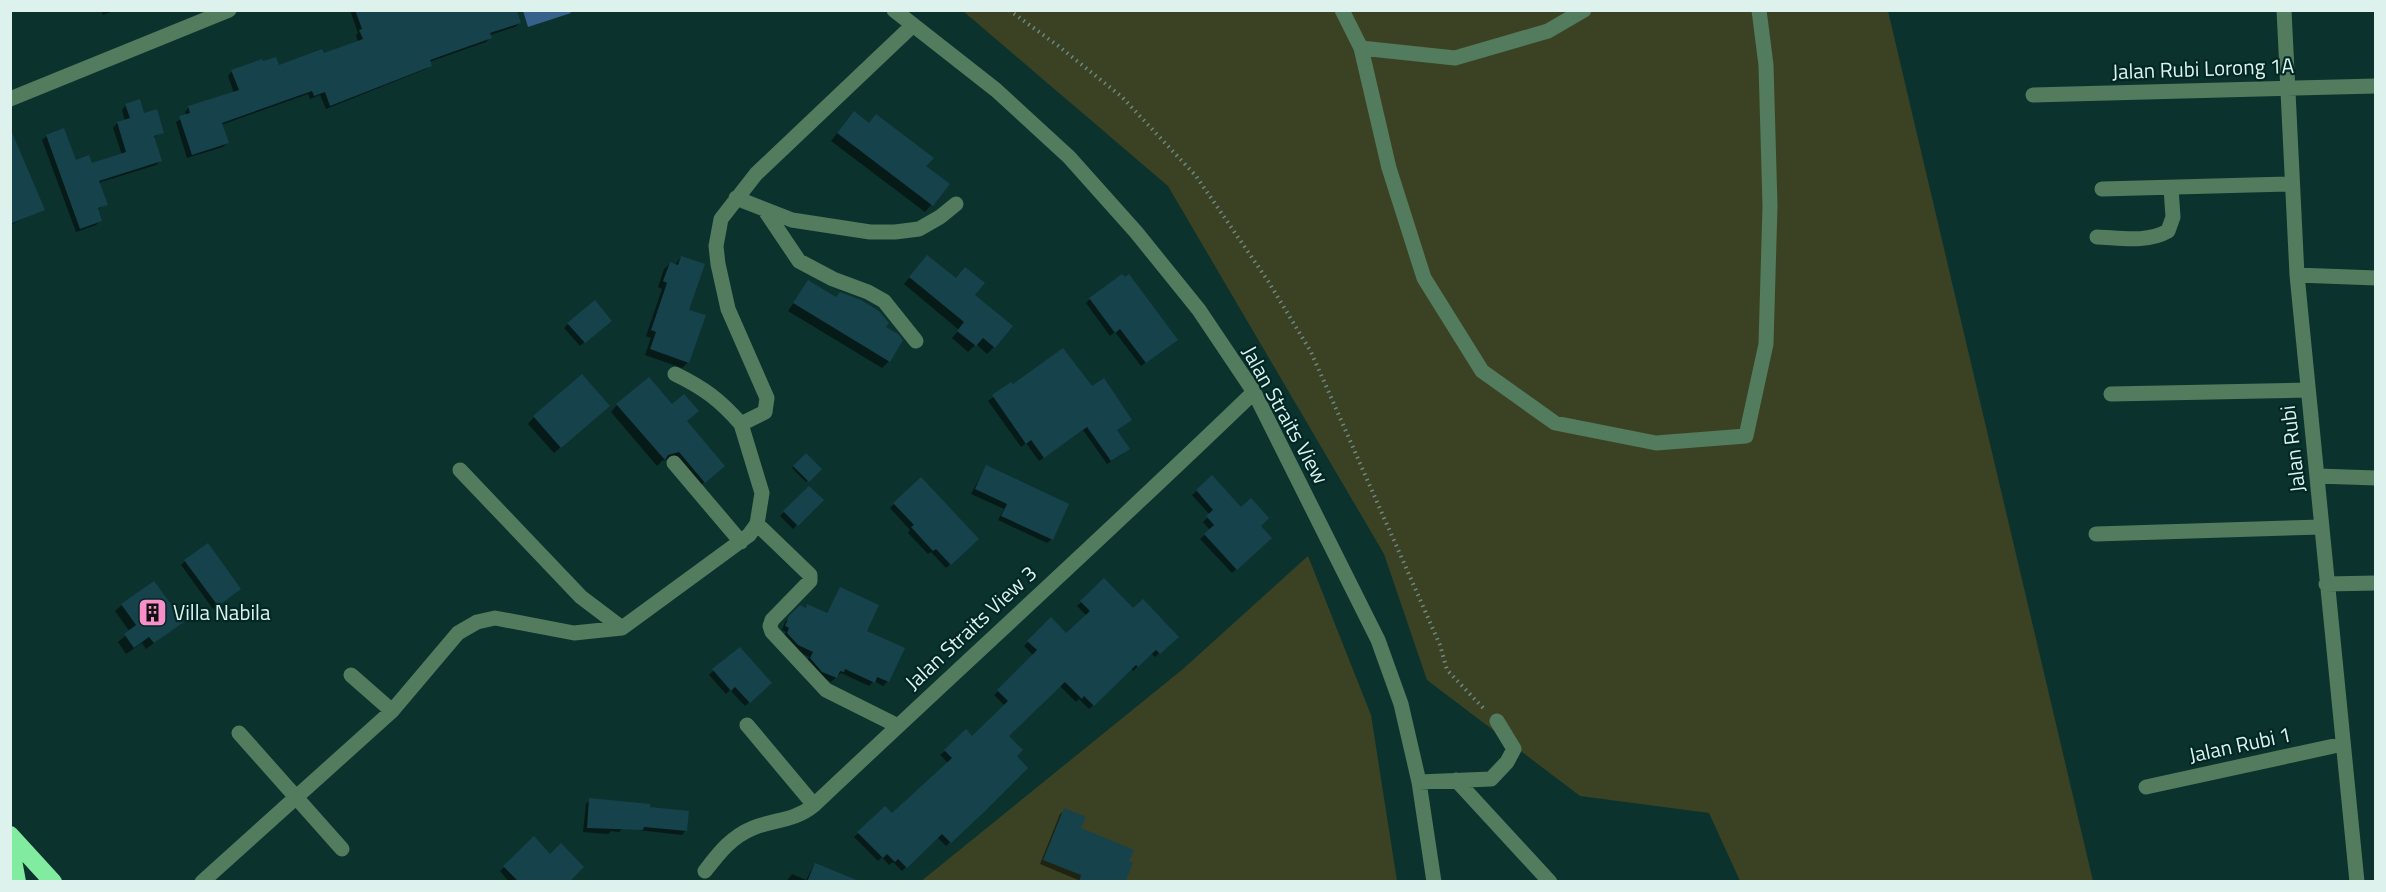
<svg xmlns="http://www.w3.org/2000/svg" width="2386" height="892" font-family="'Titillium Web',sans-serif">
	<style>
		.green { fill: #3b4223 }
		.water { fill: #36618b }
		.shadow { fill: #0007 }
		.building { fill: #16424c }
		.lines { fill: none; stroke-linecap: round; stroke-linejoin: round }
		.path { stroke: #6b8985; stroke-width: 4; stroke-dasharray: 1.5 4.5; stroke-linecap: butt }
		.minor { stroke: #537b5d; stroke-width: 15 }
		.highway { stroke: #81eba0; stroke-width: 18 }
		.labels { text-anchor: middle; stroke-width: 4.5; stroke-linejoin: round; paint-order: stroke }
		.street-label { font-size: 21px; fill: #ddf1ed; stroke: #012824 }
		.poi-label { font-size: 21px; fill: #ddf1ed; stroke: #012824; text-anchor: start }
	</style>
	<rect width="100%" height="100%" fill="#0c322e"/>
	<path class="green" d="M963,11H1888L2093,881H1740L1709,813L1580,796L1427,680L1384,554L1168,186Z
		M1308,556L1371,715L1397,881L920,882L1183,669Z"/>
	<path class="water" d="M523,11H570L571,13L528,27Z"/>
	<path class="shadow" d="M101,10H116L103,15Z
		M350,10H469L520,23L515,27L490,35L491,37L486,42L429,62L430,65L426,69L326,109L320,95L310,99L308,94L221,125L227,143L223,147L187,158L176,122L186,116L185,112L189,107L234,93L228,76L232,71L278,67L323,55L358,42L356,35L358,33Z
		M126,105L143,115L162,132L153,138L160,161L156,165L98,183L106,204L97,210L101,220L96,225L76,232L42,140L47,136L75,162L91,165L122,155L113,128L117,123L125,121L122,110Z
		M876,116L924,167L948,185L925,212L831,141L847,120L868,124Z
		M10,140L43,210L10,225Z
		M681,257L687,310L688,362L682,368L645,355L651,338L646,336L662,289L658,287L664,269L670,263L675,265Z
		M921,264L973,295L994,347L987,354L976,344L968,352L952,338L959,330L904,284Z
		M808,282L884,328L889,361L882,368L788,311Z
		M1090,299L1172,344L1141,366L1115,332L1110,336L1086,303Z
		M568,324L605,325L580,346L564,328Z
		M1011,384L1013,386L1116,431L1124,453L1107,464L1083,430L1039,461L1026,443L1021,447L988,401Z
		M617,405L686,422L716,472L697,488L672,458L662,461L657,466L611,412Z
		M601,412L554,453L528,424L534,417Z
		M806,455L820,469L806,482L792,468Z
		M986,467L1052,539L1047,543L998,520L1004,509L971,494Z
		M1212,478L1270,538L1232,573L1200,539L1210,530L1203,522L1210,515L1192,495Z
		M921,479L977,539L946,568L931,552L928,554L908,533L910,530L890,508Z
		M809,488L821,500L793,529L780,516Z
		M185,561L235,593L213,609L181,565Z
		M1104,580L1133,610L1177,637L1155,657L1151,653L1133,671L1131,668L1089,709L1079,699L1076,702L1059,685L1007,736L1015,756L1026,768L946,846L937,837L902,871L893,862L889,865L882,857L878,861L854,837L885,808L892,815L948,763L940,755L945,751L972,738L1005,706L994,695L1034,656L1024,646L1051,619L1066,635L1087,616L1077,606Z
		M840,589L865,632L888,681L883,686L874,681L869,686L841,673L831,682L818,675L806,663L809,657L794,649L783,638L786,632L782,630L785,622L801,607L805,609L808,605L826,614Z
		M122,605L182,622L146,649L142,643L126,654L118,642L130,632L115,611Z
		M727,657L770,683L745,706L730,690L726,694L709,675Z
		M590,800L647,805L619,832L611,831L608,834L583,832L586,804Z
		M1065,810L1079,828L1127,861L1123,882H1077L1078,880L1040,864L1060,814Z
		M648,813L686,830L682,835L638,830Z
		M534,838L569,882H509L500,871Z
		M815,864L856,882H786L792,874L806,880Z"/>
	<path class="building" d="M355,10H517L521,23L490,33L492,38L430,60L432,66L330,106L325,92L314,96L312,91L222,123L229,143L192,155L179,116L190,113L188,106L239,90L231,70L262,59L263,61L276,57L279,65L322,49L324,53L363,39L359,30L362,29Z
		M140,99L144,113L157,109L164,133L154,136L162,161L99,181L108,205L98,208L102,221L80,229L46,135L64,128L76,160L89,155L92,163L126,152L117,122L130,118L125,104Z
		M854,111L869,123L876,114L934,158L926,166L950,184L933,206L837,133Z
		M10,128L45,210L10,224Z
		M927,255L956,278L965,267L985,283L975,295L1013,326L995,348L983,338L976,346L957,331L964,322L909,277Z
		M681,256L705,264L689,310L706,315L689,363L650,349L656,332L651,330L667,283L663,281L670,262L678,265Z
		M1122,274L1125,277L1129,274L1178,340L1146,363L1120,329L1115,333L1089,298Z
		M808,280L836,297L840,292L861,300L879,311L889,323L886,327L898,334L903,340L890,362L793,303Z
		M595,300L612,321L585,343L567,323Z
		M1063,348L1092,386L1104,378L1132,420L1117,430L1130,449L1111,461L1087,427L1044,458L1031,440L1026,444L992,395L1011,382L1013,384Z
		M582,374L610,406L561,448L533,416Z
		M649,377L672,404L684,394L699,411L687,421L725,466L705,483L679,452L668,455L665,460L616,404Z
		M806,453L822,469L809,482L793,466Z
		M986,465L1069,504L1053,540L1001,516L1007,504L975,489Z
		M1212,475L1241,507L1251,498L1269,518L1261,526L1272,538L1237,570L1204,534L1214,525L1206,516L1213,510L1196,490Z
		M921,477L979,539L951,565L936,549L933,551L911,527L914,525L893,503Z
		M809,486L824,500L798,526L783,511Z
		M208,543L241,589L218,606L184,560Z
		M1104,578L1133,608L1143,599L1179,637L1160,654L1156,650L1138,667L1136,665L1094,706L1084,696L1082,699L1065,682L1009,736L1023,750L1017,756L1028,768L982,814L951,843L942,834L907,868L898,859L895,862L887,854L883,858L857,832L885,806L892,813L952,758L944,750L966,729L972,736L1008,701L997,690L1037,650L1027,641L1051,617L1066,633L1090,611L1080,601Z
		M154,581L184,622L154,643L149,637L134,648L124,634L136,625L121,604Z
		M840,587L879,605L867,631L905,648L889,682L877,677L875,683L845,669L844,672L840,671L837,678L822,672L810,658L813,652L798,645L787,633L789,628L785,626L789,616L800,605L806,608L807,604L827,613Z
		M740,647L772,683L750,703L735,687L731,691L712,669Z
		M589,798L650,804V807L689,811L687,831L644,827L643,830L587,828Z
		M1064,808L1086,817L1081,828L1134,850L1129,861L1133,863L1125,882H1079L1081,875L1043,860Z
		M534,836L550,854L561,843L584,867L569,882H519L503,866Z
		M815,863L859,881V882H807Z"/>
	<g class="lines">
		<path class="path" d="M1009,10L1057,45L1122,97L1196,176L1268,281L1311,352L1440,645L1447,670L1486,711"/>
		<path class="minor" d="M894,10L996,90L1069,157L1136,232L1199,310L1254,392L1378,640L1401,704L1419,782L1434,882
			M1342,10L1361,48L1389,168L1424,278L1482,371L1555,423L1656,443L1746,436L1766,344L1770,206L1766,65L1759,10
			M2284,10L2297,275L2357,882
			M1361,48L1455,58L1548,31L1584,10
			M2033,95L2376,86
			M10,99L229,10
			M2102,189L2292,184
			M736,198L792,220L870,232H895L919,229L940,217L956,204
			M764,209L799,261L833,279L868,292L884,301L916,341
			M2097,237C2121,238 2147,243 2168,231L2173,217L2171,188
			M2297,275L2376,278
			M675,374C704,388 720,400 741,424
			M2111,394L2307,390
			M674,463L741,542
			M460,470L581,597L622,628
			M2318,476L2376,478
			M757,524L810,575V581L772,620L770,626L772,632L826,690L898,726
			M2096,534L2322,527
			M2326,584L2376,583
			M351,675L392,711
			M747,725L814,805
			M239,733L342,849
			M1456,780L1550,882
			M1419,782L1491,779L1507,762L1514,749L1497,721
			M2146,787L2343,744
			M705,871C719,853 731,837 753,828C775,819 795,821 814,805C960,667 1109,532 1254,392
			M202,882L392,711L458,633L477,622L495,618L574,633L622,628L749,535L757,524L762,493L741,424L765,412L767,398L728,309L718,264L716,246L721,219L756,174L912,26"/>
		<path class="highway" d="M10,835L53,882
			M10,844L17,882"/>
	</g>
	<defs>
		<symbol id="building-square" viewBox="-11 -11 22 22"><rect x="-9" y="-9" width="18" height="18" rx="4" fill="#f98fc9" stroke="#012824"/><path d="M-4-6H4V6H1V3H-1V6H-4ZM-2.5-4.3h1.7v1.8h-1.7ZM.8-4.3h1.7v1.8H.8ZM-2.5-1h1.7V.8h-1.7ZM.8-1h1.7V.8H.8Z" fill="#111"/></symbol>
	</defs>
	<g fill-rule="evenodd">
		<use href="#building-square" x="136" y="596" width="33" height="33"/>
	</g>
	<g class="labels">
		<g class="street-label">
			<text transform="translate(2203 69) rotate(-2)" y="7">Jalan Rubi Lorong 1A</text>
			<text transform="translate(1285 415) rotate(61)" y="7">Jalan Straits View</text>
			<text transform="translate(2293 449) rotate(-97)" y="7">Jalan Rubi</text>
			<text transform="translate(971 628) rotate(-43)" y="7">Jalan Straits View 3</text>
			<text transform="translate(2240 745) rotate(-12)" y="7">Jalan Rubi 1</text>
		</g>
		<g class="poi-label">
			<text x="173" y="620">Villa Nabila</text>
		</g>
	</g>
	<rect width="2386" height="892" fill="none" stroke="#ddf1ed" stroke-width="24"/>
</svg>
